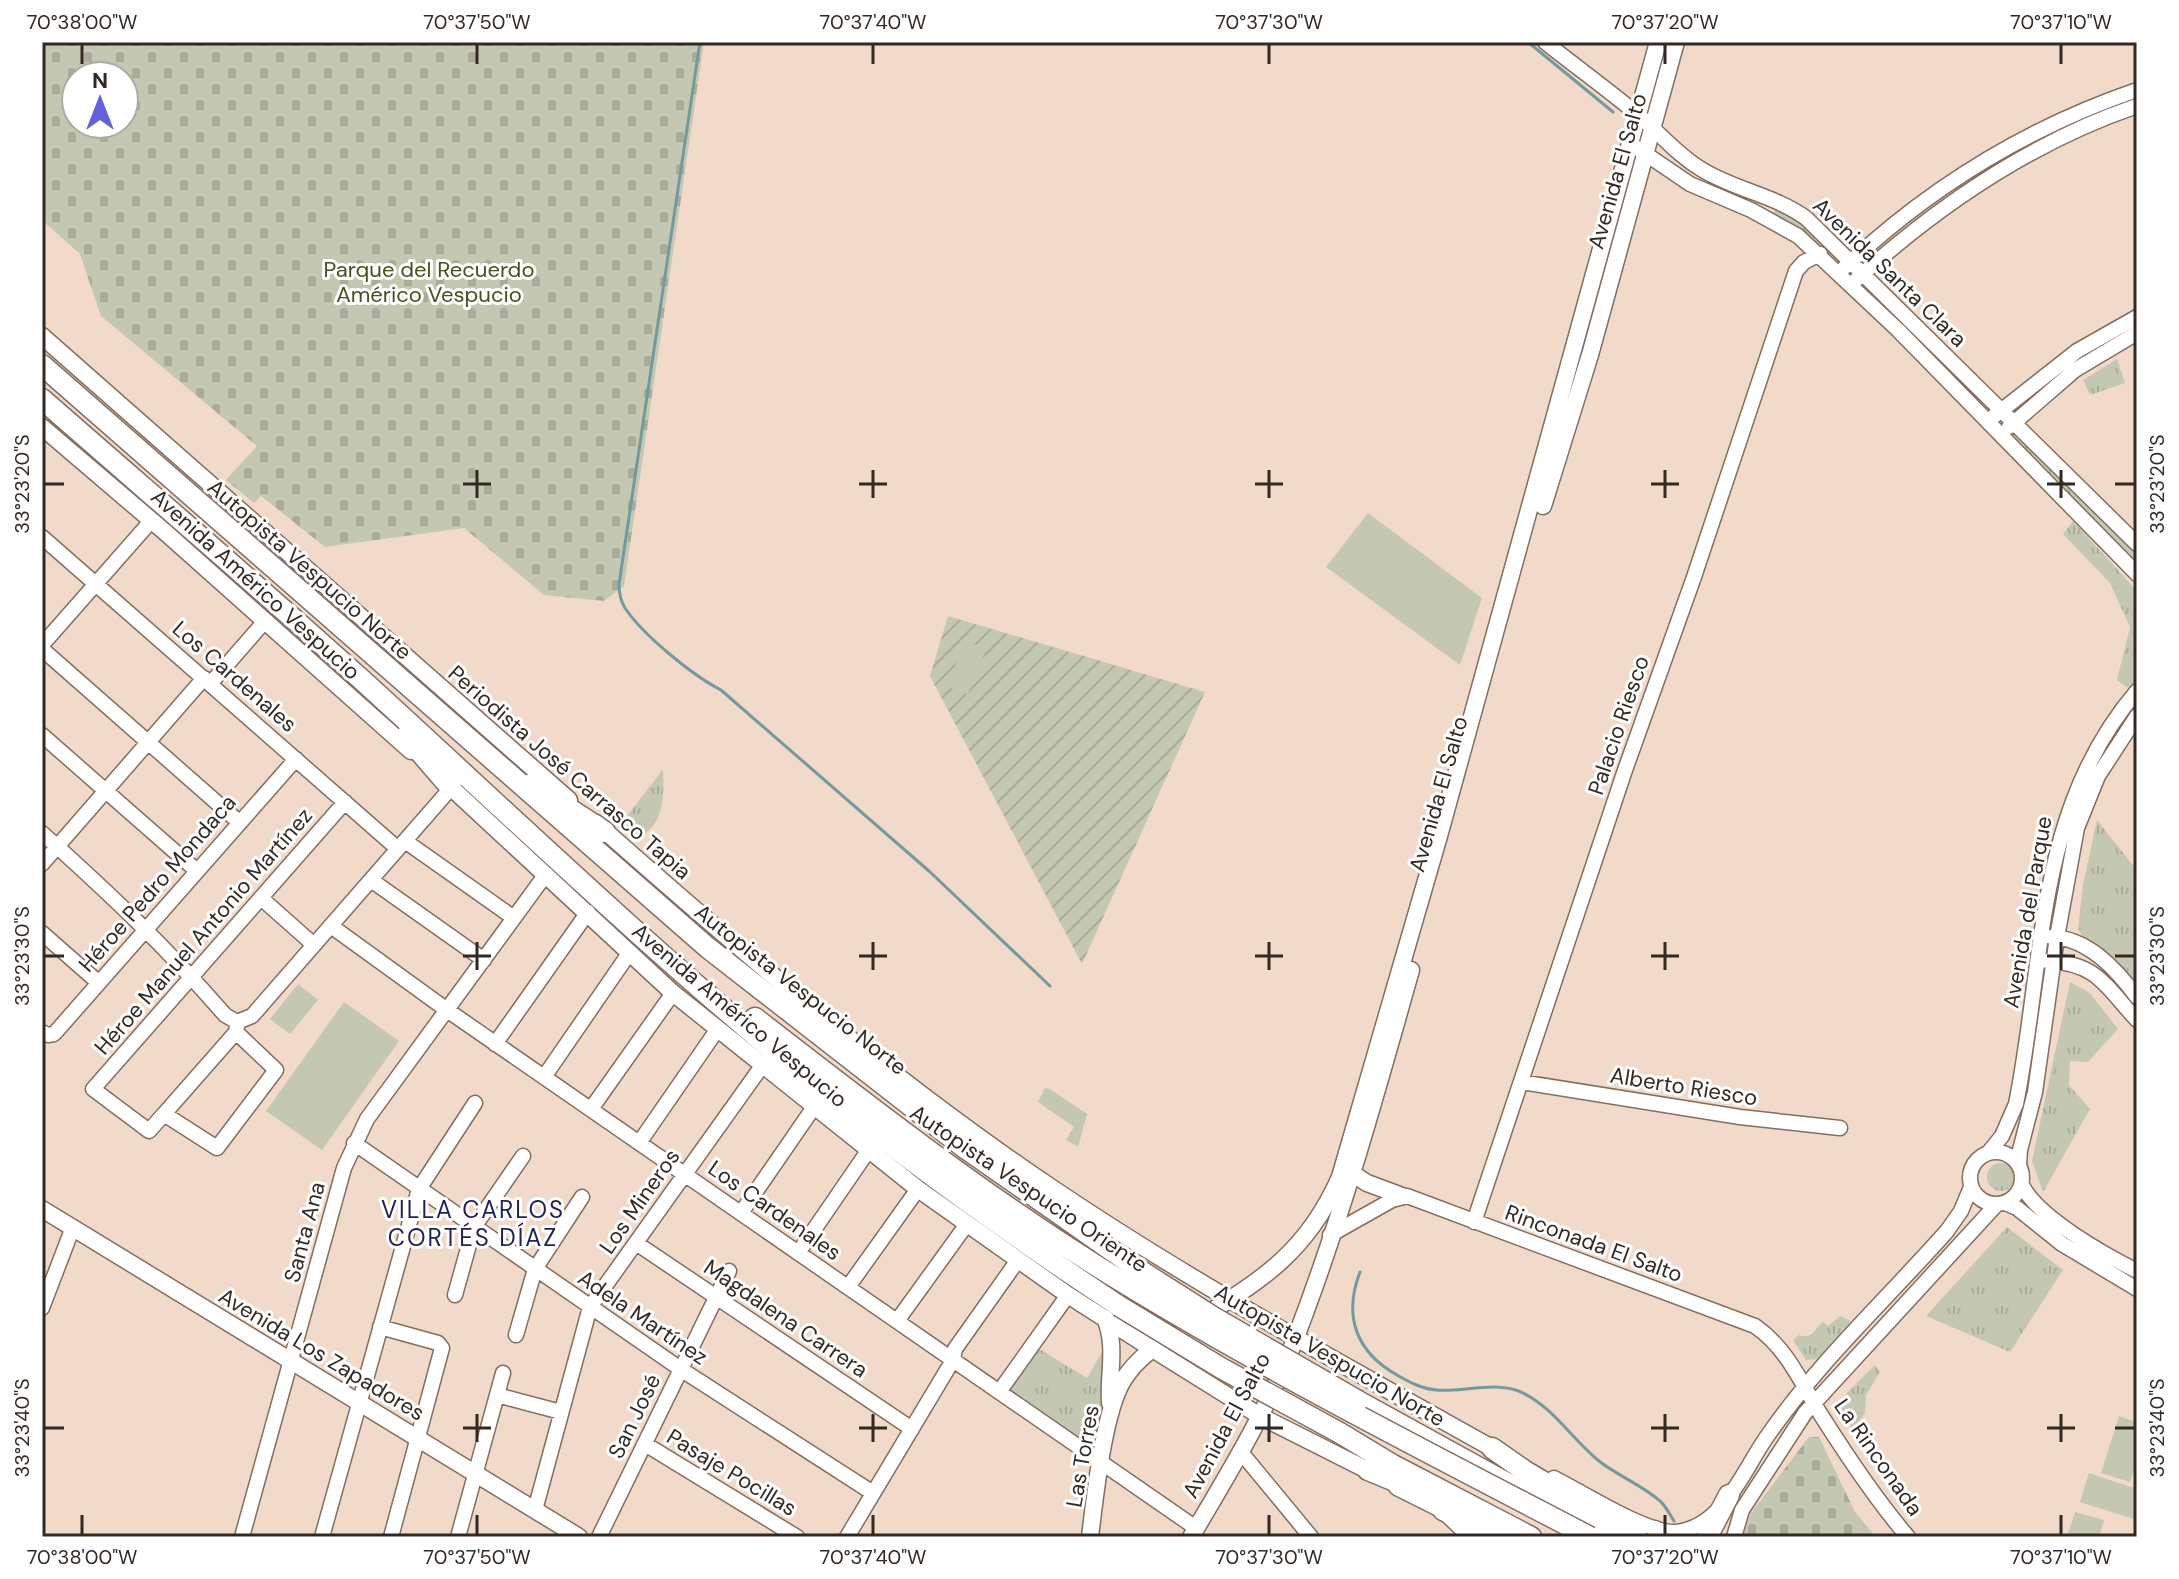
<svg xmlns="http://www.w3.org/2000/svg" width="2179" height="1579" font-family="'DM Sans',sans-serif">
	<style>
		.grass { fill: url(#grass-tufts) }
		.cemetery { fill: url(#cemetery-stones); fill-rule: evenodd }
		.garden { fill: url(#garden-furrows) }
		.pitch { fill: #c4c8b2 }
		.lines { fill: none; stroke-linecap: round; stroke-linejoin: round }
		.stream { stroke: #74999f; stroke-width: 3 }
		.minor-casing { stroke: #836e60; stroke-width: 17 }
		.major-casing { stroke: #836e60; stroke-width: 19 }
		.highway-casing { stroke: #836e60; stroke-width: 23 }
		.minor { stroke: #fff; stroke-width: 14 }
		.major { stroke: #fff; stroke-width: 16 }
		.highway { stroke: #fff; stroke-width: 20 }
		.highway-bridge-casing { stroke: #836e60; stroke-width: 23; stroke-linecap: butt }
		.highway-bridge { stroke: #fff; stroke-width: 20 }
		.ticks { fill: none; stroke: #322923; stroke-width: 3 }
		.labels { text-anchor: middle; stroke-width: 6; stroke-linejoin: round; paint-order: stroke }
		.street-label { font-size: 22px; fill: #322923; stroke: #fff }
		.park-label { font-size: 22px; fill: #494f1d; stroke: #fff }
		.neighbourhood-label { font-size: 24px; letter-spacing: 2px; fill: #211f59; stroke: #fff }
		.neatline { fill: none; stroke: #322923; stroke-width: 3 }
		.ticks-label { font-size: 20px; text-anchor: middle; fill: #322923 }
	</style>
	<defs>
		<pattern id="grass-tufts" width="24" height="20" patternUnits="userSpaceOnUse" patternTransform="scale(2)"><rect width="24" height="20" fill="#c4c8b2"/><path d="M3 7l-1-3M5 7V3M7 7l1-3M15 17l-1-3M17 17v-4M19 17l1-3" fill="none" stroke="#a9ac99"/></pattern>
		<pattern id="cemetery-stones" width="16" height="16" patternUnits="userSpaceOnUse" patternTransform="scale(2)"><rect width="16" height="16" fill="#c4c8b2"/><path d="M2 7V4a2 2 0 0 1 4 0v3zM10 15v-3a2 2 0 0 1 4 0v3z" fill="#a9ac99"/></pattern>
		<pattern id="garden-furrows" width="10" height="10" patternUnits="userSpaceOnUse" patternTransform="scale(2)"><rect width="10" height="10" fill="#c4c8b2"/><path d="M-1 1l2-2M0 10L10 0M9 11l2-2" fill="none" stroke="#a9ac99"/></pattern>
	</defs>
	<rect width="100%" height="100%" fill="#f1dac9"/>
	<path class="grass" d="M1778,207L1796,218L2137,553V567L1835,261L1801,228L1772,214Z
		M2117,359L2125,383L2093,394L2089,393L2083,380Z
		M2073,521L2137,591V679L2128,688L2117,680L2130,627L2110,583L2063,534Z
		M663,769C664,796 665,831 632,838L619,827Z
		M2097,820L2136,869L2137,991L2087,945L2078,928L2083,885Z
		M2070,982L2090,993L2118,1029L2088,1062L2070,1061L2069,1085L2090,1109L2043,1192L2032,1161Z
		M1045,1088L1050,1089L1087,1114L1078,1147L1066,1140L1074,1127L1038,1102Z
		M1987 1177a14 14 0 1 1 28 0a14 14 0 1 1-28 0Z
		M2007,1227L2063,1270L2010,1352L1926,1316Z
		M1840,1316L1851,1321L1817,1359L1806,1360L1793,1340L1799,1335C1813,1340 1814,1329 1823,1322L1828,1326Z
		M1036,1347L1087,1378L1105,1347L1100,1436L1087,1443L1007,1390Z
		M1875,1365L1880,1372L1866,1395L1865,1413L1853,1430L1842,1416L1841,1399Z"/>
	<path class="cemetery" d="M42,42H704L624,586L604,601L544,595L464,528L325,547L261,496L254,503L226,480L257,446L101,316L80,254L42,220ZM76,76H124V124H76Z
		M1809,1437H1819L1855,1512L1876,1537H1742L1751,1513Z"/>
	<path class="garden" d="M948,616L1205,692L1082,964L930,676Z"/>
	<path class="pitch" d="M1368,513L1482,598L1460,665L1326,567Z
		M965,641L986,649L968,694L947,686Z
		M298,984L318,1000L290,1034L270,1019Z
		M344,1002L399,1041L322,1150L266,1111Z
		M2119,1416L2137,1422V1458L2130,1482L2101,1473Z
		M2089,1473L2137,1489V1520L2080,1502Z
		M2075,1512L2104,1520L2099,1537H2067Z"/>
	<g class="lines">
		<path class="stream" d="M700,42L619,584C619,593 620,600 625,608C643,635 692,675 721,690L929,871L1050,986
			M1528,42L1613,112
			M1360,1272C1343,1316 1356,1352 1397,1375C1409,1382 1422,1389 1437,1390C1464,1392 1495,1381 1521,1392C1553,1407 1572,1439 1599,1461C1618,1476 1642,1485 1660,1501C1666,1506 1670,1515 1674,1521"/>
		<defs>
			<path id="minor" d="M1545,42C1575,66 1607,89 1637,114C1659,132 1676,154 1701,169C1735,190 1774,195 1806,218L2137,544
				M1637,148L1690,184L1751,210L1798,236L1898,330L2137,574
				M1845,267C1930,187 2026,128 2137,90
				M1857,279C1940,204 2031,142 2137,106
				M1993,417L2077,351L2137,317
				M2009,427L2075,370L2137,333
				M42,537L398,849
				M42,645L152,520
				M42,649L240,823
				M210,684L265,621
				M42,735L197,871
				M42,833C109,893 166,947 225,1015L237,1022
				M405,841L514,918
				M42,864L204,678
				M371,880L484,960
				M261,898L314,945
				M331,926L447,1010L1196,1528
				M42,933L99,983
				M2051,937C2088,938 2116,969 2137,997
				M2047,961C2098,963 2106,987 2137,1020
				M237,1022L252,1016L451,788
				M42,1032L48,1035L54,1034L296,759
				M236,1032L276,1070L217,1148L164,1114L149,1131L93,1089L345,802
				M495,1044L588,912
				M544,1077L630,952
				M1521,1082L1740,1117L1840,1128
				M591,1109L673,993
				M164,1114L236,1032L237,1026
				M354,1143L682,1370L873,1493
				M639,1143L717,1030
				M1970 1178a26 26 0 1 1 52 0a26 26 0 1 1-52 0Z
				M1989,1152L2002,1136L2016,1104C2045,960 2035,810 2137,691
				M2019,1165L2020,1150L2035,1092L2057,937L2077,828L2098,776L2137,716
				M2022,1185C2037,1217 2105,1255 2137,1271
				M2005,1203L2017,1208L2062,1244L2137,1289
				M741,1213L814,1107
				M1474,1222L1624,773L1694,577L1796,271L1804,262L1820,254
				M1330,1235L1392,1200L1407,1196L1755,1326C1788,1349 1801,1383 1821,1415C1847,1456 1877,1501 1908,1537
				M636,1243L912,1429
				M798,1253L868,1151
				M848,1287L918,1189
				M455,1295L474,1227L523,1156
				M42,1308L73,1227
				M897,1321L967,1224
				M380,1327L438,1343L442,1348L391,1537
				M516,1335L535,1269L582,1197
				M999,1392L1068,1295
				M497,1395L561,1412
				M645,1444L797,1537
				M1240,1451L1311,1537
				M1554,1478C1582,1492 1647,1534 1676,1532C1723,1527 1743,1471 1766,1438C1818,1362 1886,1300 1947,1231L1961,1211L1971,1187
				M535,1510L590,1307L762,1066
				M242,1537L344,1168L367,1119L546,874
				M322,1537L419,1189L475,1103
				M458,1537L503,1373
				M599,1537L729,1271
				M847,1537L953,1360L955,1349L1018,1260
				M1734,1537L1742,1510L1805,1413L1997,1204"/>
			<path id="major" d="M42,336L569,800
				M42,427L165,532L411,751
				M1543,506L1590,355L1676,42
				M443,780L673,993L918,1189L1068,1295L1143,1343L1260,1416L1377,1475
				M596,823C741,951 889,1078 1049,1186C1191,1282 1343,1365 1492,1448
				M1353,1174L1367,1183L1402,1196
				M42,1209L579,1537
				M1105,1318C1117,1346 1108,1374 1110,1403
				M1397,1487L1443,1510L1471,1537
				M1655,1529L1662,1537
				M1090,1537C1095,1497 1103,1416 1122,1382C1139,1353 1169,1338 1196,1321C1263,1279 1307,1252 1340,1177L1439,836L1658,42
				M1191,1537C1229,1473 1269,1407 1296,1337C1342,1217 1376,1094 1411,970"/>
			<path id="highway" d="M42,365L708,948L965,1148L1141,1271
				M42,399C148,492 256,584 361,679C508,813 651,951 804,1076C905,1159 1010,1234 1119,1306
				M406,736L451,788
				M531,784L605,832
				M755,1018C876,1112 997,1206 1129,1286
				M1358,1401L1514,1487L1612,1537
				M1340,1433L1393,1465L1531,1537
				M1492,1448L1525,1471L1637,1537
				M1368,1470L1409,1487
				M1443,1510L1500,1537
				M1707,1537L1729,1495"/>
		</defs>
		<use href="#minor" class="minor-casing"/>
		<use href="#major" class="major-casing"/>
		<use href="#highway" class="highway-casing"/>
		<use href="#minor" class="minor"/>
		<use href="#major" class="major"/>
		<use href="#highway" class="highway"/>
		<defs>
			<path id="highway-bridge" d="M1141,1271L1213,1317L1358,1401
				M1129,1286C1279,1377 1435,1456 1590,1537
				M1119,1306L1221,1368L1340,1433"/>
		</defs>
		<use href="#highway-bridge" class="highway-bridge-casing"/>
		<use href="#highway-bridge" class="highway-bridge"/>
	</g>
	<path class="ticks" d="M82,44V64M477,44V64M873,44V64M1269,44V64M1665,44V64M2061,44V64M477,470V498M873,470V498M1269,470V498M1665,470V498M2061,470V498M44,484H64M463,484H491M859,484H887M1255,484H1283M1651,484H1679M2047,484H2075M2115,484H2135M477,942V970M873,942V970M1269,942V970M1665,942V970M2061,942V970M44,956H64M463,956H491M859,956H887M1255,956H1283M1651,956H1679M2047,956H2075M2115,956H2135M477,1414V1442M873,1414V1442M1269,1414V1442M1665,1414V1442M2061,1414V1442M44,1428H64M463,1428H491M859,1428H887M1255,1428H1283M1651,1428H1679M2047,1428H2075M2115,1428H2135M82,1515V1535M477,1515V1535M873,1515V1535M1269,1515V1535M1665,1515V1535M2061,1515V1535"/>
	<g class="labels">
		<g class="street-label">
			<text transform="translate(1617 171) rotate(-74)" y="8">Avenida El Salto</text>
			<text transform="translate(1890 272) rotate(44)" y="8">Avenida Santa Clara</text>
			<text transform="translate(310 569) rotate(41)" y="8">Autopista Vespucio Norte</text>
			<text transform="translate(256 584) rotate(42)" y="8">Avenida Américo Vespucio</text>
			<text transform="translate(235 676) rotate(41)" y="8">Los Cardenales</text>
			<text transform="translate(1618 725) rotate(-71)" y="8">Palacio Riesco</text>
			<text transform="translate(570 772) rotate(41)" y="8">Periodista José Carrasco Tapia</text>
			<text transform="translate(1438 794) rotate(-74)" y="8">Avenida El Salto</text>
			<text transform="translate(157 883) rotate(-49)" y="8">Héroe Pedro Mondaca</text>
			<text transform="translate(2027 912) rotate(-80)" y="8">Avenida del Parque</text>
			<text transform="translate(203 931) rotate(-49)" y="8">Héroe Manuel Antonio Martínez</text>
			<text transform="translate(801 989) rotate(38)" y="8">Autopista Vespucio Norte</text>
			<text transform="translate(740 1015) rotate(40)" y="8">Avenida Américo Vespucio</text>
			<text transform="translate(1684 1086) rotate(9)" y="8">Alberto Riesco</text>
			<text transform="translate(1029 1188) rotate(34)" y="8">Autopista Vespucio Oriente</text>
			<text transform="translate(639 1201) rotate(-55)" y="8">Los Mineros</text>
			<text transform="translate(775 1210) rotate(35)" y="8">Los Cardenales</text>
			<text transform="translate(304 1232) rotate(-75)" y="8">Santa Ana</text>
			<text transform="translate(1594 1243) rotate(20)" y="8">Rinconada El Salto</text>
			<text transform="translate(643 1317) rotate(34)" y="8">Adela Martínez</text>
			<text transform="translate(786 1318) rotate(34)" y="8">Magdalena Carrera</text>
			<text transform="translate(322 1354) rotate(31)" y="8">Avenida Los Zapadores</text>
			<text transform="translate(1330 1355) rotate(30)" y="8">Autopista Vespucio Norte</text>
			<text transform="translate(634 1416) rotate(-64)" y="8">San José</text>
			<text transform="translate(1226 1425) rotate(-62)" y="8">Avenida El Salto</text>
			<text transform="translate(1082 1456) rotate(-80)" y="8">Las Torres</text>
			<text transform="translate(1879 1457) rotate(55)" y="8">La Rinconada</text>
			<text transform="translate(732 1472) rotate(31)" y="8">Pasaje Pocillas</text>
		</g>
		<g class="park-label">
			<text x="429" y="277">Parque del Recuerdo<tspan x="429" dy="25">Américo Vespucio</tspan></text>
		</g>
		<g class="neighbourhood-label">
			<text x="473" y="1218">VILLA CARLOS<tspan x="473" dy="28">CORTÉS DÍAZ</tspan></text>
		</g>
	</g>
	<rect width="2179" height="1579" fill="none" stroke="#ffffff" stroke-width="88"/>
	<g transform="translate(100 100)"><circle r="38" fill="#ffffff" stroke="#ada9a7" stroke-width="2"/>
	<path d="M0-6L14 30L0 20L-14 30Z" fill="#6261da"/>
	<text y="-12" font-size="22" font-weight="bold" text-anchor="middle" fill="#322923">N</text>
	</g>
	<rect x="44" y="44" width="2091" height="1491" class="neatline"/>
	<g class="ticks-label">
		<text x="82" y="29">70°38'00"W</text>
		<text x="477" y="29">70°37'50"W</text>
		<text x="873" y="29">70°37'40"W</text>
		<text x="1269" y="29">70°37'30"W</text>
		<text x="1665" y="29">70°37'20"W</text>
		<text x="2061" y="29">70°37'10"W</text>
		<text transform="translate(22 484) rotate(-90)" y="7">33°23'20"S</text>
		<text transform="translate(2157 484) rotate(-90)" y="7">33°23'20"S</text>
		<text transform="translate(22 956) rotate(-90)" y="7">33°23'30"S</text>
		<text transform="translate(2157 956) rotate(-90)" y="7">33°23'30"S</text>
		<text transform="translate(22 1428) rotate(-90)" y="7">33°23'40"S</text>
		<text transform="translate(2157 1428) rotate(-90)" y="7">33°23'40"S</text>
		<text x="82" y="1564">70°38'00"W</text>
		<text x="477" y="1564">70°37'50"W</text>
		<text x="873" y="1564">70°37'40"W</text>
		<text x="1269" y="1564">70°37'30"W</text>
		<text x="1665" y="1564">70°37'20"W</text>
		<text x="2061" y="1564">70°37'10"W</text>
	</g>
</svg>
